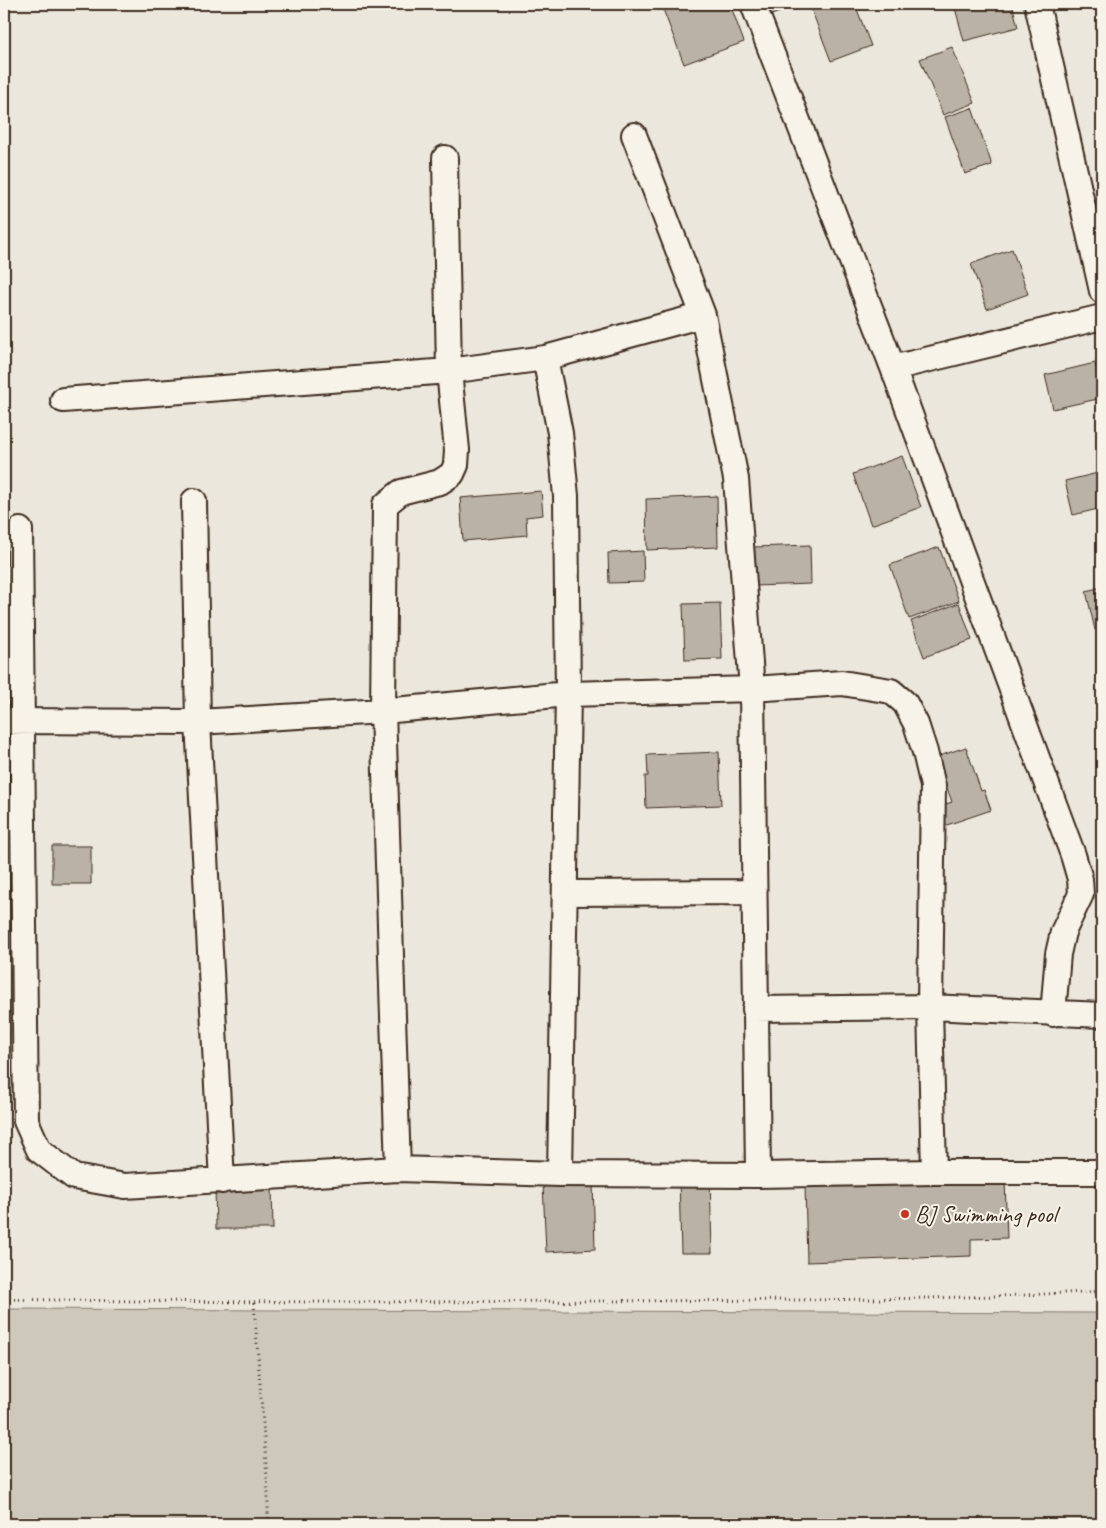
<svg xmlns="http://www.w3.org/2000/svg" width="1106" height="1528" font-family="Caveat,sans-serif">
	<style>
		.green { fill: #cec8bc; stroke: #84796d }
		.building { fill: #bab2a7; stroke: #3b2a1e }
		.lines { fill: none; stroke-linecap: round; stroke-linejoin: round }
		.street-casing { stroke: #3b2a1e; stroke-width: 28 }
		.path { stroke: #3b2a1e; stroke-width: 3; stroke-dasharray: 1 4; stroke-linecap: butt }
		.street { stroke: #f7f3e8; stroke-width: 24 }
		.poi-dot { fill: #c8321e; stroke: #f7f3e8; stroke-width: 2 }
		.labels { text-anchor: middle; stroke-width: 4; stroke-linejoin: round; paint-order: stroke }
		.poi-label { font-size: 24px; fill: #3b2a1e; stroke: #f7f3e8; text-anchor: start }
	</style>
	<rect width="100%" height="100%" fill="#ece7dc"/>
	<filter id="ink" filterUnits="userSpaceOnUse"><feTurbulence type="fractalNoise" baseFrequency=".02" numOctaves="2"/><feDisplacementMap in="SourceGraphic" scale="10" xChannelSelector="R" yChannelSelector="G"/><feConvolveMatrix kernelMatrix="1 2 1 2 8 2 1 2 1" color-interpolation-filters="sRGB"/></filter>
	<g filter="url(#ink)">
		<path class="green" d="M4,1309L1102,1313V1524H4Z"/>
		<path class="building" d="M661,4H730L744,42L684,64Z
			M765,4H801L769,16Z
			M816,4H855L871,46L831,61L810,6Z
			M970,4H1012L1018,27L964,41L955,8Z
			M952,47L975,103L943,115L920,59Z
			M972,108L992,165L965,174L945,117Z
			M1012,249L1028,294L987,309L971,264Z
			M1095,363L1102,398L1053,409L1045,375Z
			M902,456L921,507L871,525L853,474Z
			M1102,472V508L1073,515L1065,481Z
			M541,491L543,515L526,517L527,535L463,541L460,498Z
			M717,496L718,547L647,550L646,499Z
			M810,545L811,584L754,586L747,562H755L754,547Z
			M939,547L959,601L909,619L890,565Z
			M643,551L644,582L609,583L608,553Z
			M1102,587V629L1095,630L1086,591Z
			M720,603L722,659L685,660L683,604Z
			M959,603L972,640L924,657L911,621Z
			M966,747L981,791L984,790L991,810L944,826L937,807L952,802L936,757Z
			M719,752L721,805L646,808L645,776H648L647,755Z
			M52,846H91V884H52Z
			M710,1176L712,1253H681L679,1177Z
			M1005,1178L1007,1238L971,1239V1256L807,1262L805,1185Z
			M593,1182L595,1249L546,1252L543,1184Z
			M272,1186L273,1229H216L215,1187Z"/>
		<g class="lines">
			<defs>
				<path id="street" d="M753,4L893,368L1073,855L1080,879L1081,894L1063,932L1058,954L1053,1014
					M1037,4L1102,291
					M634,135L703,315L736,479L752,689L758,1175
					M545,358L560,433L566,496L568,694L560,1174
					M893,368L1102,317
					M63,400L449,371L545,358L703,315
					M194,501L198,722L222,1181
					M20,530L26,1121L39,1150L74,1177L125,1186L398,1169L560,1174L758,1175L934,1172H1102
					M4,721L198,722L383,711L568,694L752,689L842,683L891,691L905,703L916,724L925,752L933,786L930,1007L934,1172
					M565,893L754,892
					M755,1009L930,1007L1102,1015
					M398,1169L383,711L385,505L401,492L440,482L452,474L456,465L457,450L449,371L445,158"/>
			</defs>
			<use href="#street" class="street-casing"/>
			<path class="path" d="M4,1299C203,1303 401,1302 600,1301C767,1300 935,1301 1102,1291
				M254,1303L268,1491V1524"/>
			<use href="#street" class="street"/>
		</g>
	</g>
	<circle class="poi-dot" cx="905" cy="1214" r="5"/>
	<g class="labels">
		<g class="poi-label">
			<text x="915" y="1222">BJ Swimming pool</text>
		</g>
	</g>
	<rect width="1106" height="1528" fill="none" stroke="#f7f3e8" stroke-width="20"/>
	<rect x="10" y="10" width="1086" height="1508" fill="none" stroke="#3b2a1e" stroke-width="2" filter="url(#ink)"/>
</svg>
